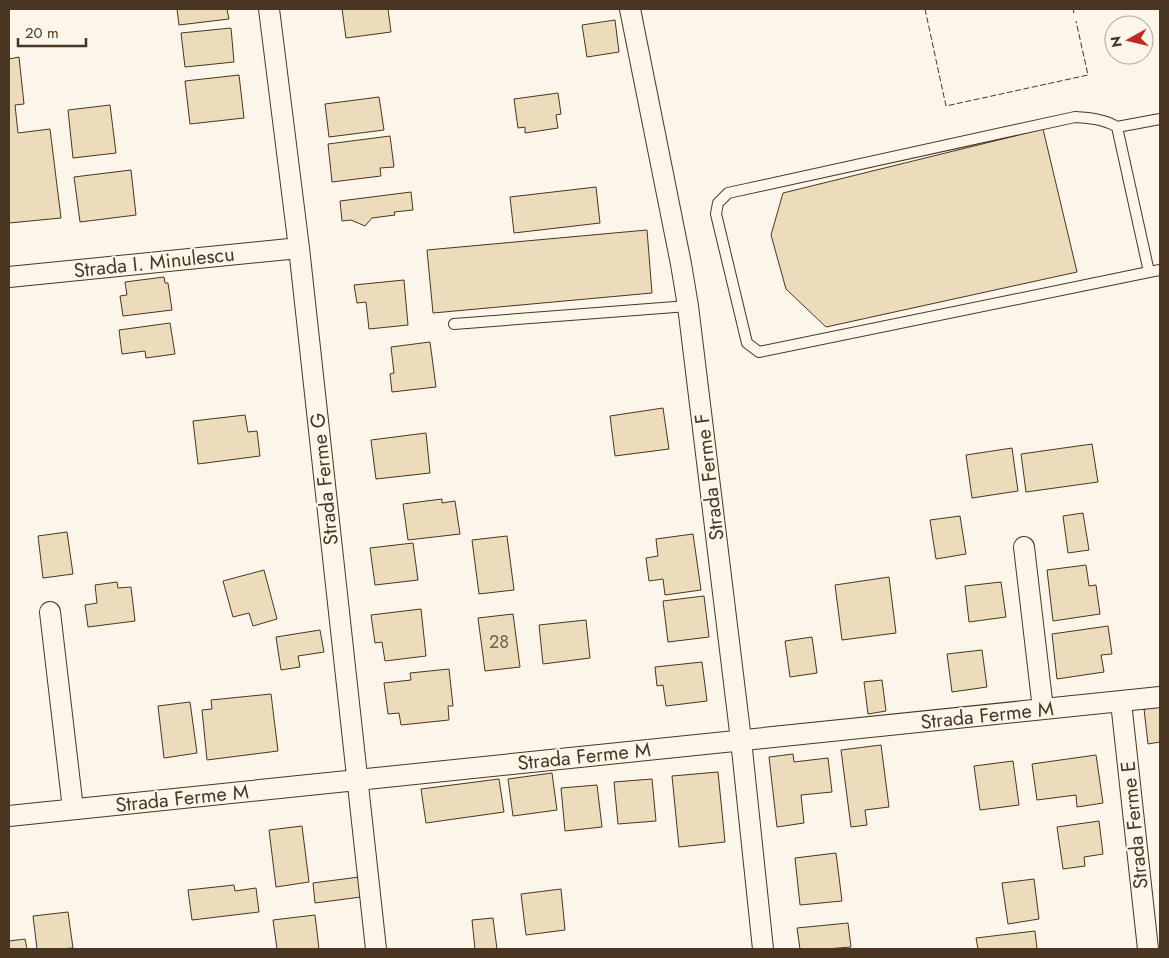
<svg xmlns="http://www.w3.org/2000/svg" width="1169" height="958" font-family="Jost,sans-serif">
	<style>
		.building { fill: #ecdcbc; stroke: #4a3520 }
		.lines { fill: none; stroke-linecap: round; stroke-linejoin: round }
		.lane-casing { stroke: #4a3520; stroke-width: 12 }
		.street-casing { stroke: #4a3520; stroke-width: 22 }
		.lane { stroke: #fbf6e9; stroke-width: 10 }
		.street { stroke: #fbf6e9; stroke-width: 20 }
		.fence { stroke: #4a3520; stroke-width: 1; stroke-dasharray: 6 2.5; stroke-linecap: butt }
		.labels { text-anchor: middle; stroke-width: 4; stroke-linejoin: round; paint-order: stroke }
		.number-label { font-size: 18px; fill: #725f47 }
		.street-label { font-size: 20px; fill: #4a3520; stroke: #fbf6e9 }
	</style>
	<rect width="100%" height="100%" fill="#fbf6e9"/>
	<path class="building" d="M177,9H227L229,19L179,25Z
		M342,9H388L391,32L346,38Z
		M615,20L619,52L587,57L582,25Z
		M231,28L234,62L185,67L181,33Z
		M19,57L24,104L15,105L18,133L50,129L61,218L9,223V59Z
		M239,75L244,118L190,124L185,81Z
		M558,93L561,114L556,115L558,128L525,133V127L518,128L514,99Z
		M379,97L384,130L329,137L325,104Z
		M110,105L116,153L73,158L68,110Z
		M1043,129L1077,272L826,327L786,289L771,235L783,193Z
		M390,136L394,167L380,168L381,176L332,182L328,144Z
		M131,170L136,215L80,222L74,177Z
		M596,187L600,223L514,233L510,197Z
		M411,192L413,210L394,212L395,215L372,218L365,226L351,220L342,221L340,201Z
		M647,230L652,293L433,313L427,250Z
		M164,277L165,283H168L172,310L123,316L120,296L127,295L125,282Z
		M404,280L408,325L369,329L366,302L357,303L354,285Z
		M170,323L175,354L146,358L145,351L122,354L119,330Z
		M430,342L436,387L392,392L390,374L394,373L391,347Z
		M663,408L669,449L615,456L610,416Z
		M245,415L248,432L257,431L260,456L198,464L193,421Z
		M426,433L430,473L376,479L371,440Z
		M1092,444L1098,482L1026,492L1021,454Z
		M1012,448L1018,491L972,498L966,455Z
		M442,499V503L455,501L460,534L408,540L403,504Z
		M1083,513L1089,550L1068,553L1063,516Z
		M960,516L966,554L936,559L930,520Z
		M67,532L73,574L43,578L38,536Z
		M693,534L701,590L665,595L663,579L649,581L646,558L658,556L656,539Z
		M507,536L514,590L479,594L472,540Z
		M413,543L418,580L375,585L370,548Z
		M1086,565L1089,586L1096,585L1100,614L1053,621L1047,570Z
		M264,570L277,619L253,626L249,613L233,617L223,581Z
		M889,577L896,633L842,640L835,585Z
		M117,582L118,588L131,587L135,621L88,627L85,605L97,603L95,585Z
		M1001,582L1006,617L969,622L965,586Z
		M704,596L709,637L668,642L663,601Z
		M421,609L426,656L385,661L382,642L375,643L371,615Z
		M513,614L520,667L485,671L478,618Z
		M586,620L590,658L543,664L539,625Z
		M1108,626L1112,654L1101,655L1104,672L1057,679L1052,634Z
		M320,630L324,652L298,656L300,667L281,670L276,637Z
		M812,637L817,673L790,677L785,641Z
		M982,650L987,687L952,692L947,654Z
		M702,662L707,701L666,706L663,685L657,686L655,667Z
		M449,669L453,706H448L449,720L401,725L399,713L388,714L384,683L411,680L410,673Z
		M882,680L886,711L868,714L864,682Z
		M271,694L278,751L207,760L202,710L212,709L211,700Z
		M190,702L197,753L164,758L158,706Z
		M1160,707V742L1148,744L1144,709Z
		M881,745L889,807L865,810L867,825L851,827L841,750Z
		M793,754L794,762L828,758L832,792L801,795L804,823L777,827L769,757Z
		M1096,755L1103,803L1077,807L1076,795L1037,800L1032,764Z
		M1013,761L1019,805L980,810L974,766Z
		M718,772L725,842L679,847L672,776Z
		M552,773L557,810L513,816L508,779Z
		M499,779L504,812L426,823L421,789Z
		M652,779L656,821L618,824L614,782Z
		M597,785L602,827L565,831L561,788Z
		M1099,821L1103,854L1084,857L1085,866L1063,869L1057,827Z
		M302,826L309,882L276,887L269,830Z
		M836,853L842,901L800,905L795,858Z
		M359,877L361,897L315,903L313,883Z
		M1034,879L1039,919L1008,924L1002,883Z
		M234,885L235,891L256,888L259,912L192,920L188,890Z
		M561,889L565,930L526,935L521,894Z
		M68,912L73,948L61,949H37L33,916Z
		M315,915L319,949H277L273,920Z
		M493,918L497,949H475L472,920Z
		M848,923L851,947L826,949H800L797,928Z
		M1035,931L1037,949H978L976,938Z
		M25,939L27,949H9V941Z"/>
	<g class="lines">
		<defs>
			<path id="lane" d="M1117,127L1160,119
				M1149,272L1117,127C1104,119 1090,118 1075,117L728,193L718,203L716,214L747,343L759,352L1149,272L1160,270
				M454,324L688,306"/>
			<path id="street" d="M269,9L299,248L376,949
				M630,9L681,264L688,306L741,740L763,949
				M9,277L299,248
				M1024,547L1043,709
				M50,612L73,809
				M1121,702L1148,949
				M9,816L1160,697"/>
		</defs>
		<use href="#lane" class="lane-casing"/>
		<use href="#street" class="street-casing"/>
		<use href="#lane" class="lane"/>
		<use href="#street" class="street"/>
		<path class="fence" d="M925,9L946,106L1088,75L1076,21
			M1073,9L1074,13"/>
	</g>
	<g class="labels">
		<g class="number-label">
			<text x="499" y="648">28</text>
		</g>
		<g class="street-label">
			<text transform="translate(154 262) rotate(-6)" y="7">Strada I. Minulescu</text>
			<text transform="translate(709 477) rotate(-97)" y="7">Strada Ferme F</text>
			<text transform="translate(324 479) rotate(-96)" y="7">Strada Ferme G</text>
			<text transform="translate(987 715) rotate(-6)" y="7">Strada Ferme M</text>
			<text transform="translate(584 756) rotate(-6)" y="7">Strada Ferme M</text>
			<text transform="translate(182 798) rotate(-6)" y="7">Strada Ferme M</text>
			<text transform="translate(1134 825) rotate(-96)" y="7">Strada Ferme E</text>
		</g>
	</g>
	<rect width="1169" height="958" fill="none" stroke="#4a3520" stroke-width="20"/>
	<g transform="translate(1129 40) rotate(262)"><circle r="24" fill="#fbf6e9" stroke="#b4a999"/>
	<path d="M0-4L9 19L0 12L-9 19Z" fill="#c62828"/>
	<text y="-8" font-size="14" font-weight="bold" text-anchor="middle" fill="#4a3520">N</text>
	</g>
	<path d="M18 38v8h68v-8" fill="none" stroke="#4a3520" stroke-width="2.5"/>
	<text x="25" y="38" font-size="15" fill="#4a3520" stroke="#fbf6e9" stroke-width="4" paint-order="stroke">20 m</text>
</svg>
